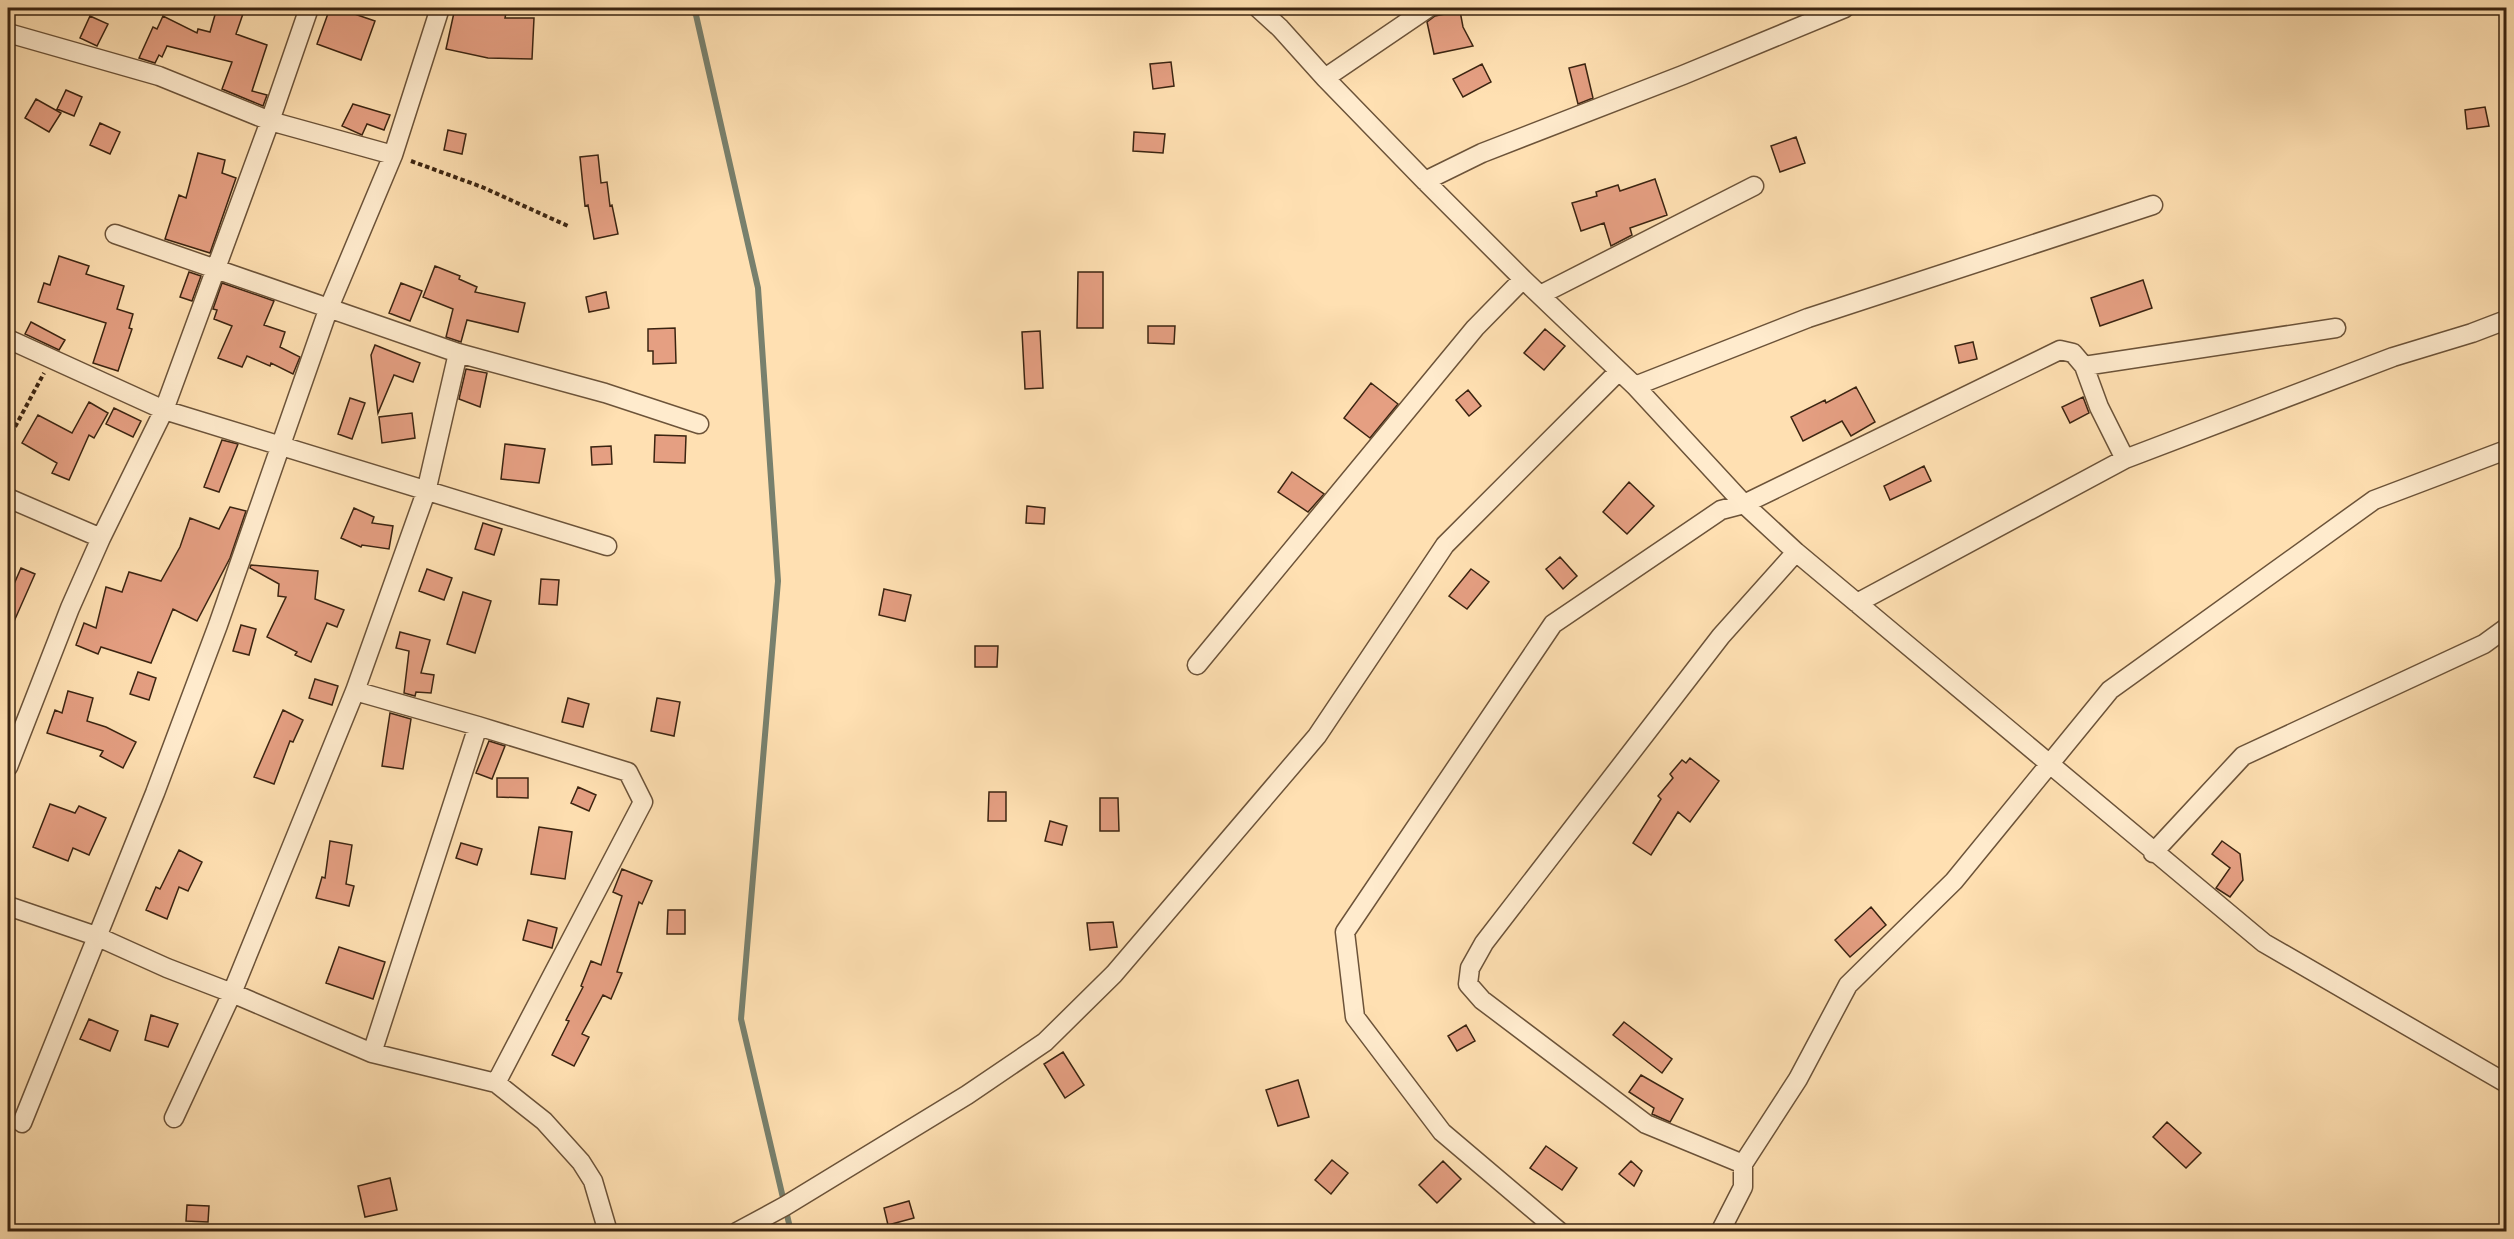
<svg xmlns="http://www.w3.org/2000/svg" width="2514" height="1239" font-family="'Old Standard TT',serif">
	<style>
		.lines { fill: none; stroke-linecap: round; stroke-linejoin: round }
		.stream { stroke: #78806d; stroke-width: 6 }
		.building { fill: #e59f82; stroke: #3b2411; stroke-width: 1.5 }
		.street-casing { stroke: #6c5339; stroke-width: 21 }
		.path { stroke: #3b2411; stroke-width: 4; stroke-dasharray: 4.5 3; stroke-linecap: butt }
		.street { stroke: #ffebcd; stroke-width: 18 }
	</style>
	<rect width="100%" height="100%" fill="#ffe0b2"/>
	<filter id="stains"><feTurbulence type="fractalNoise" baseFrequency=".00333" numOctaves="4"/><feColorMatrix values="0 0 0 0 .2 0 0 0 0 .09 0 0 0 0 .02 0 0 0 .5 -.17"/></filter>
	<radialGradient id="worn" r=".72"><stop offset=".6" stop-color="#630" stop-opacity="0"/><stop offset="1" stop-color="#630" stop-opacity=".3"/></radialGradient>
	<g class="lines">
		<path class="stream" d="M691,8L696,15L758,288L778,581L741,1019L791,1232"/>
	</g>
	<path class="building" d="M217,8H245L236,34L267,45L252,91L267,95L263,106L222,89L232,62L167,46L162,57L159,55L155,63L139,58L153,27L157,29L163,16L197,33L198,29L210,32Z
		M330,8H337L375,21L361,60L317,44Z
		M455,8H507L505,18H534L532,59L488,58L446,49Z
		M1460,11L1463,27L1473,46L1434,54L1427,22L1435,16Z
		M90,16L108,24L97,46L80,38Z
		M1171,62L1174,86L1153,89L1150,64Z
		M1482,64L1491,82L1463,97L1453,79Z
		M1585,64L1593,98L1578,104L1569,68Z
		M66,90L82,97L74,116L57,109Z
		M36,99L61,113L49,132L25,118Z
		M353,104L390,115L384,130L367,124L362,135L342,126Z
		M2485,107L2489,126L2467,129L2465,110Z
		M100,123L120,132L110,154L90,145Z
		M448,130L466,134L462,154L444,150Z
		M1134,132L1165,134L1163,153L1133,151Z
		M1796,137L1805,163L1780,172L1771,146Z
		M198,153L225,160L222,173L236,178L210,253L165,239L179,195L186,198Z
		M598,155L601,183L607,182L610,206L612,205L618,234L594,239L588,205L585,206L580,157Z
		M1655,179L1667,215L1630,228L1632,235L1611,246L1604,223L1581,231L1572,203L1597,196L1596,192L1618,185L1620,191Z
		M59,256L89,266L86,274L124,286L117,309L133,314L129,328L132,329L118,371L93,363L106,323L38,302L44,283L50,285Z
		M435,266L460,276L459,279L477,287L475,292L525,303L518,332L467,320L461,342L446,337L453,309L423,297Z
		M189,272L201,276L192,301L180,297Z
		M1078,272H1103V328H1077Z
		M2143,280L2152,308L2100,326L2091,298Z
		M222,283L274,301L264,325L285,332L280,347L300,357L293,374L271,363L270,366L247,356L242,367L218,358L232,326L214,319L217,310L213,309Z
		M401,283L422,291L410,321L389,313Z
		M606,292L609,308L589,312L586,297Z
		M31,322L65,340L59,350L25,334Z
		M1148,326H1175L1174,344L1148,343Z
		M675,328L676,363L653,364V351H648V329Z
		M1545,329L1565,346L1544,370L1524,353Z
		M1040,331L1043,388L1025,389L1022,332Z
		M1973,342L1977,359L1959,363L1955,346Z
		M375,345L420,363L413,382L394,375L378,413L371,355Z
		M466,369L487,373L480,407L459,399Z
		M1371,383L1398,404L1370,438L1344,418Z
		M1856,387L1875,422L1851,436L1842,421L1803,441L1791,417L1825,400L1826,403Z
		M1468,390L1481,406L1469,416L1456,400Z
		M2083,397L2089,413L2070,423L2062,407Z
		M350,398L365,403L352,439L338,434Z
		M89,402L108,413L94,438L89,435L69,480L52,473L57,463L22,443L38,415L72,433Z
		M114,408L141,421L133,437L106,424Z
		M412,413L415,438L382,443L379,417Z
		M655,435L686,436L685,463L654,462Z
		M222,440L238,444L219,492L204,487Z
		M505,444L545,449L539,483L501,479Z
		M611,446L612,464L592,465L591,447Z
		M1924,466L1931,481L1890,500L1884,486Z
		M1292,472L1324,494L1308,512L1278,492Z
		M1629,482L1654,506L1627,534L1603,512Z
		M1027,506L1045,508L1044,524L1026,523Z
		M230,507L246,511L230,558L197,621L173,609L151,663L101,647L98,654L76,645L84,623L96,628L106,587L122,592L129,572L161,581L180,547L190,518L219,529Z
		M354,508L374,517L372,523L393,526L389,549L362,545L361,547L341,538Z
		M483,523L502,529L494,555L475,549Z
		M1560,557L1577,576L1563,589L1546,569Z
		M251,565L318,571L315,599L344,610L337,627L327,623L311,662L295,655L297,652L267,637L286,597L278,596L279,584L250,568Z
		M21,568L35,574L8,635V598Z
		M427,569L452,578L444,600L419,591Z
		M1471,569L1489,582L1467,609L1449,596Z
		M541,579L559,580L557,605L539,604Z
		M884,589L911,595L905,621L879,615Z
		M463,592L491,601L475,653L447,644Z
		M241,625L256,629L249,655L233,651Z
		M400,632L430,640L421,673L434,675L431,693L416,692L415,696L404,693L409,651L396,648Z
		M975,646H998L997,667H975Z
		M138,672L156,678L149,700L130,694Z
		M315,679L338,686L332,705L309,698Z
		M68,691L93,698L87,721L106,727L136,742L123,768L100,756L103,751L47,733L55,710L62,713Z
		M568,698L589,704L583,727L562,722Z
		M657,698L680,702L674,736L651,731Z
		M283,710L303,720L293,742L290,741L274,784L254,777Z
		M390,713L411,719L403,769L382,766Z
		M489,741L505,746L492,779L476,773Z
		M1690,758L1719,781L1690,822L1678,812L1651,855L1633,843L1661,799L1658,796L1673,778L1670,774L1682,760L1686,763Z
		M497,778H528V798L497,797Z
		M578,787L596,795L589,811L571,803Z
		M989,792H1006V821H988Z
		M1100,798H1118L1119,831H1100Z
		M50,804L75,813L79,806L106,818L89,855L73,848L68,861L33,847Z
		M1050,821L1067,826L1062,845L1045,841Z
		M539,827L572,832L565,879L531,874Z
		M330,841L352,845L346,884L354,886L349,906L316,898L322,877L325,878Z
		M2222,841L2240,854L2243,880L2230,897L2216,888L2230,868L2212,854Z
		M461,843L482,849L477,865L456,858Z
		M179,850L202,862L188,891L179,887L167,919L146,910L156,887L160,889Z
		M622,869L652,881L642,904L639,902L617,972L622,973L611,999L603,995L582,1034L589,1037L574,1066L552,1055L569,1021L566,1020L583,987L581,986L591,961L601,965L622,896L613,892Z
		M1871,907L1886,925L1850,957L1835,940Z
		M668,910H685V934H667Z
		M528,920L557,928L552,948L523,940Z
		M1113,922L1117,947L1090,950L1087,923Z
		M339,947L385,962L373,999L326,983Z
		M151,1015L178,1024L168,1047L145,1040Z
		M89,1019L118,1031L110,1051L80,1039Z
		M1624,1022L1672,1059L1662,1073L1613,1035Z
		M1466,1025L1475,1041L1457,1051L1448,1036Z
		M1063,1052L1084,1085L1065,1098L1044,1064Z
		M1641,1075L1683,1099L1670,1122L1652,1114L1654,1108L1629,1092Z
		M1298,1080L1309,1117L1278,1126L1266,1090Z
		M2167,1122L2201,1153L2186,1168L2153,1137Z
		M1546,1146L1577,1168L1562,1190L1530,1168Z
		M1332,1160L1348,1173L1331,1194L1315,1180Z
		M1443,1161L1461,1179L1437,1203L1419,1185Z
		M1631,1161L1642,1171L1634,1186L1619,1174Z
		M390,1178L397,1210L365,1217L358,1186Z
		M909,1201L914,1218L888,1225L884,1208Z
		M187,1205L209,1206L208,1222L186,1221Z"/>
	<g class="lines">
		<defs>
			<path id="street" d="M1258,8L1280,28L1325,78L1425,181L1523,279L1635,386L1744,504L1796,552L2264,943L2506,1083
				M8,33L159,76L270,121L393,155
				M1325,78L1428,8
				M1425,181L1482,153L1683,75L1845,8
				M115,234L458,353L605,393L699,424
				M1540,295L1754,186
				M8,339L164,410L607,546
				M2084,366L2336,328
				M1635,386L1808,318L2153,205
				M8,498L101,538
				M1857,603L2125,459L2393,357L2472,333L2506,320
				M1197,665L1475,328L1523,279
				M355,691L478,726L628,772L643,802L496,1083
				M8,767L70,608L101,538L164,410L270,121L309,8
				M2153,853L2243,756L2484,644L2506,628
				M8,906L96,936L167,968L232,993L372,1053L496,1083L544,1121L581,1162L593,1181L608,1232
				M372,1053L478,726
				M174,1118L232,993L355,691L426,492L458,353
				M22,1123L155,793L218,625L328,310L393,155L440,8
				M1743,1164L1646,1124L1482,1000L1468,984L1470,968L1484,943L1721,636L1796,552
				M737,1232L785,1206L967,1095L1045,1042L1114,974L1317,736L1445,545L1619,371
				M1560,1232L1442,1132L1355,1017L1345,932L1553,624L1721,510L1744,504L2060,350L2073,353L2084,366L2099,407L2125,459
				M1720,1232L1743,1187V1164L1798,1079L1848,985L1954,881L2110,690L2374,500L2506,450"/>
		</defs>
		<use href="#street" class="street-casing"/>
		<path class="path" d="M411,161L482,187L568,226
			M8,440L44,373"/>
		<use href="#street" class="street"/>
	</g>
	<rect width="2514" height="1239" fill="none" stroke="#ffe0b2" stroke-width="30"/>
	<rect x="9" y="9" width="2496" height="1221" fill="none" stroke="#3b2411" stroke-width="3"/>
	<rect x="15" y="15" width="2484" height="1209" fill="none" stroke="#3b2411" stroke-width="1.5"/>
	<rect width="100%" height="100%" filter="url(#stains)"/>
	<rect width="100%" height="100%" fill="url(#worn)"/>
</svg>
